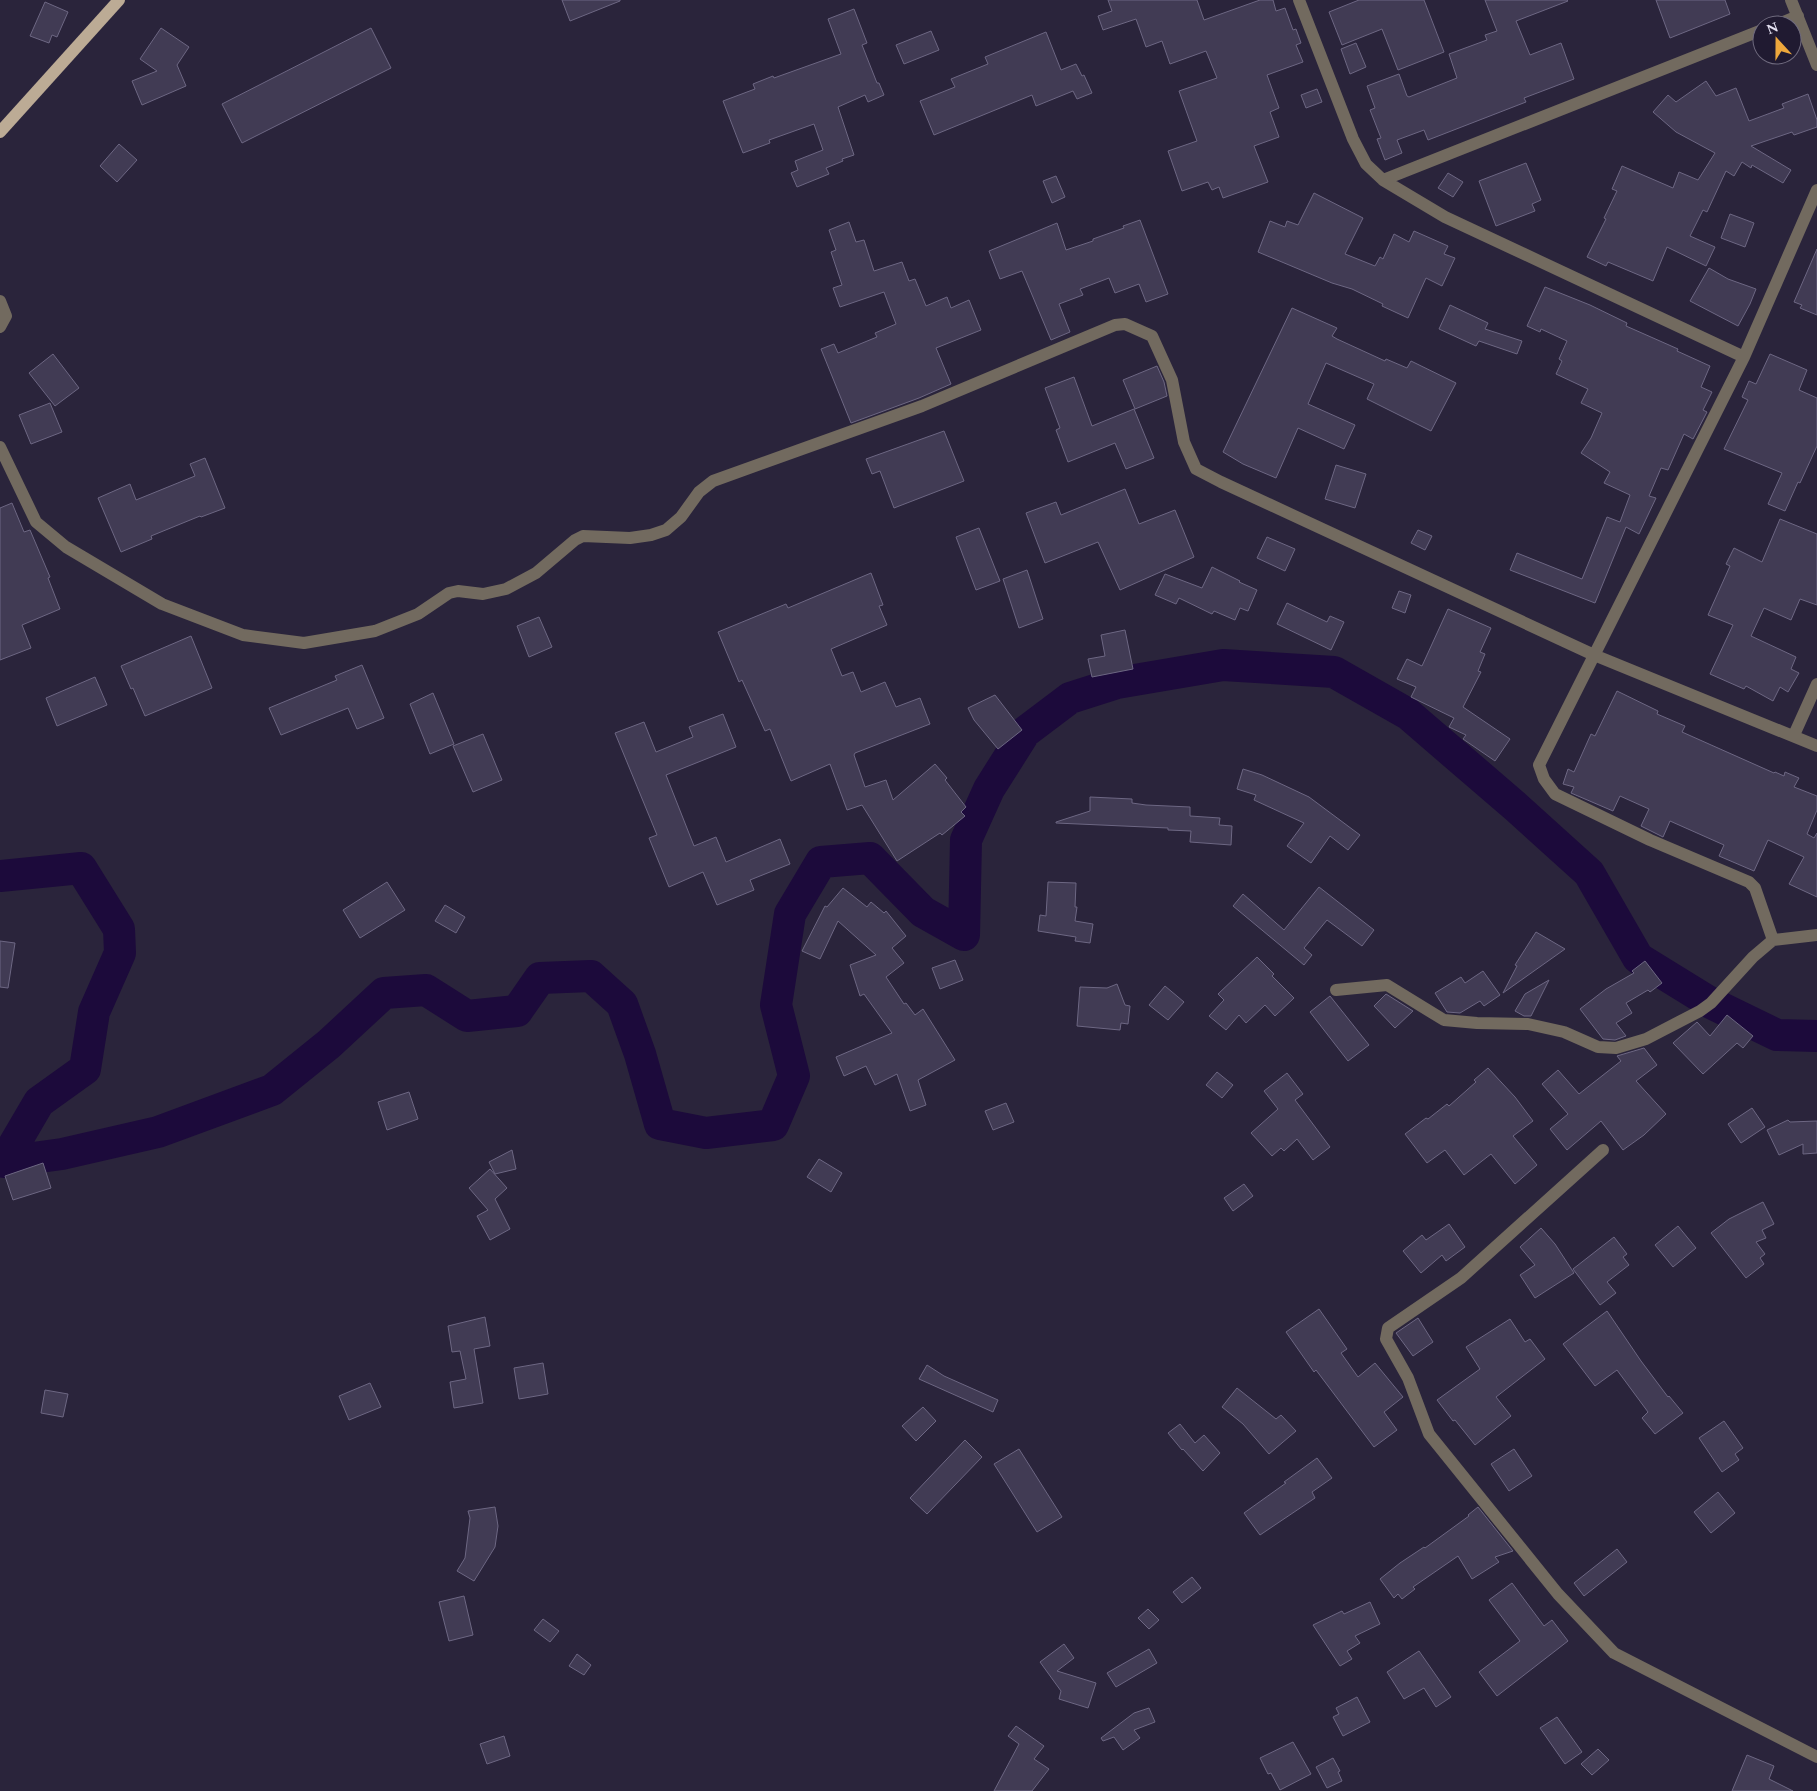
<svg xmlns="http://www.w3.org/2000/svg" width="1817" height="1791" font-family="Spectral,serif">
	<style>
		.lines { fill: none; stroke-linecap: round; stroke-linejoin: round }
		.river { stroke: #1c0a3b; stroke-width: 32 }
		.building { fill: #413b54; stroke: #6d6783 }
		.minor { stroke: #726a5f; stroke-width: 12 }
		.major { stroke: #bcab95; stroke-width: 12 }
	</style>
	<rect width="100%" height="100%" fill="#2a243b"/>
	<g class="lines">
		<path class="river" d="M0,876L81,868L119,929L120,953L94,1012L85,1069L39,1102L4,1162L62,1154L158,1132L272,1090L329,1044L384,993L426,990L467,1016L517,1011L540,978L591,976L622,1004L640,1054L660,1124L706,1133L773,1125L794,1076L776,1005L790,914L821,862L870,858L923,912L964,935L966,840L989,789L1025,732L1070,698L1117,683L1223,665L1334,672L1408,714L1516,807L1589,873L1638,958L1711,1003L1777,1035L1817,1036"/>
	</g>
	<path class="building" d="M562,0H620V1L570,21Z
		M1108,0H1197L1204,20L1260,0H1273L1276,11L1285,8L1293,30L1296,29L1301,43L1296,45L1303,62L1267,75L1279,108L1270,112L1279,137L1254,146L1268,182L1223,198L1219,187L1212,190L1208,182L1182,191L1168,151L1197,141L1179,91L1217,78L1206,51L1170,64L1162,41L1146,47L1136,19L1103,30L1098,16L1112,11Z
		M1359,0H1424L1444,52L1398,70L1382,29L1342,45L1329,12Z
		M1485,0H1567L1568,1L1516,21L1530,55L1561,43L1574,79L1524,98L1526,102L1428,140L1424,130L1397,140L1402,153L1385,160L1377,139L1381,138L1370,110L1375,108L1367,86L1399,74L1407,96L1409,97L1457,78L1449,54L1487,40L1485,35L1497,31Z
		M1656,0H1725L1730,14L1670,38Z
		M45,2L68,12L57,37L52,35L49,43L30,36Z
		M854,9L867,43L862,45L877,83H879L884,95L868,102L865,95L838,107L854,155L842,159L843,161L826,168L829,174L797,187L791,173L798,170L795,161L823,150L814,124L769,140L770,143L743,153L723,101L755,89L753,84L773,76L774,78L841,54L828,19Z
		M161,28L189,47L177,65L186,86L142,105L132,81L157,71L140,59Z
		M371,28L391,68L242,143L222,104Z
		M931,31L939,50L904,64L896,45Z
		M1046,32L1061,70L1076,64L1082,76L1084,75L1092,93L1077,99L1073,91L1036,106L1032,95L934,135L920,101L955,87L951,79L988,64L985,57Z
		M1356,43L1366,67L1350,74L1341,49Z
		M1706,81L1716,96L1736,88L1749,121L1784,108L1782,104L1808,94L1817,120V127L1794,135L1792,132L1751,146L1791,170L1783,183L1752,165L1751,168L1742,162L1734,176L1726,171L1707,212L1703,210L1690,236L1715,247L1706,266L1667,247L1653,281L1608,262L1606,266L1587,257L1606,219L1604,218L1617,191L1612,189L1622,166L1673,188L1679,172L1698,180L1715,153L1676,132L1653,112L1668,95L1676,102Z
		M1317,89L1322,102L1306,108L1301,95Z
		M119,144L137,160L117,182L100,166Z
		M1526,163L1541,200L1532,204L1535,211L1496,226L1479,181Z
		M1448,173L1463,182L1453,197L1438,188Z
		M1056,176L1065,197L1052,203L1043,181Z
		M1314,193L1363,218L1345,254L1375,266L1380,257L1383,259L1394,234L1409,242L1414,231L1448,246L1444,254L1455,258L1442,286L1426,278L1408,318L1382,306L1383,304L1352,289L1332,283L1258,252L1270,221L1285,227L1287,221L1298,225Z
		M1730,214L1754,223L1745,247L1721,238Z
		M1140,220L1168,294L1146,302L1139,284L1115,293L1109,278L1080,289L1083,295L1059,304L1070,332L1051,340L1022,271L1000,279L989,251L1057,223L1066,250L1093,241V239L1124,228L1123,226Z
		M849,222L856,242L864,240L874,271L902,262L909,281L915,279L926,306L947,297L951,308L969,300L981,330L936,348L951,384L919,398L851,423L821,349L834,344L838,353L877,337L875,333L896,324L884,292L840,307L833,288L842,285L831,252L836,250L829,230Z
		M1817,249V315L1800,308L1802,305L1794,302Z
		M1709,268L1728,279L1756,289L1750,304L1738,326L1690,301Z
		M1545,287L1590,305L1627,323L1626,326L1678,349L1677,351L1710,366L1701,387L1712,392L1703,410L1707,412L1693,439L1684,434L1668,470L1661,468L1649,496L1656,498L1639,534L1626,527L1595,603L1510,570L1517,553L1582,579L1607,517L1620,522L1630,495L1604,483L1610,472L1581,453L1591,438L1602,413L1581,403L1588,389L1556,374L1562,361L1559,359L1567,341L1541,329L1540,332L1527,326Z
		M1450,305L1488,323L1485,329L1522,341L1517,354L1479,341L1476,346L1439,329Z
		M1292,308L1337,328L1332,336L1337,339L1385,361L1386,359L1407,368L1411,361L1456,383L1431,431L1367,399L1374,384L1326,363L1308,404L1355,425L1344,449L1298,428L1276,478L1243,464L1223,452Z
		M53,354L79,388L55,406L29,373Z
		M1770,354L1807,370L1799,390L1817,398V446L1800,483L1798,482L1785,511L1768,504L1782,473L1724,449L1748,400L1742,397L1749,381L1756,384Z
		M1157,366L1164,382L1167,396L1135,409L1123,380Z
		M1074,377L1092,426L1134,409L1154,458L1126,469L1115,443L1068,462L1056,430L1060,428L1045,388Z
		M50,403L62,432L31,444L19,415Z
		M944,431L964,481L894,508L880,471L872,474L866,459Z
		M205,458L225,508L201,517L200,516L151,536L152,539L121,552L98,498L130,484L136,500L195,476L190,464Z
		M1336,465L1366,474L1355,508L1325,499Z
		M1125,489L1139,524L1175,510L1194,557L1120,590L1098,542L1045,563L1026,513L1056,502L1061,515Z
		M12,503L24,532L30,530L50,577L48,578L60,609L22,625L31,648L0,660V508Z
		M1780,519L1817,534V605L1800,599L1791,620L1764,608L1751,636L1796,657L1791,669L1799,673L1788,692L1780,687L1773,701L1746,686L1744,689L1710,674L1733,625L1708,615L1730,566L1726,564L1734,548L1762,562Z
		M979,528L1000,581L976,590L956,537Z
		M1418,530L1432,536L1425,550L1411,543Z
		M1267,537L1295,549L1285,571L1257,558Z
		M1212,567L1240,581L1239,582L1257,590L1248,611L1240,608L1235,620L1214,611L1212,614L1179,598L1176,604L1155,595L1165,574L1202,588Z
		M1027,570L1043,619L1019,628L1003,579Z
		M871,573L883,605L879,606L887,625L831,649L842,676L853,672L861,692L885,682L896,707L920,698L930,724L855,753L854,755L865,787L886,780L893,800L935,764L947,778L945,780L966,807L961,812L965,816L942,835L940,833L897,861L862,805L847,810L830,764L791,781L770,729L765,731L742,680L739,682L718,632L786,604L788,608Z
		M1399,591L1411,595L1405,613L1392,608Z
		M1287,603L1327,622L1330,616L1344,622L1331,650L1277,624Z
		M1448,609L1491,628L1480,652L1485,654L1478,671L1481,672L1463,707L1510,739L1495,761L1463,739L1466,735L1449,727L1454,718L1411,697L1416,687L1397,679L1407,659L1422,666Z
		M539,617L552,647L529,657L517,626Z
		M1125,630L1133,669L1092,677L1088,659L1105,656L1101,635Z
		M191,636L212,688L145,716L133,688L131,689L121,666Z
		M362,665L384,718L357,729L348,708L281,735L269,708L337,680L335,676Z
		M95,677L107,705L57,726L46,698Z
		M1617,691L1658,711L1657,714L1685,726L1682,732L1774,773L1775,772L1784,776L1785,772L1799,778L1794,787L1817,796V810L1807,834L1814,838L1817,833V897L1789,884L1804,857L1768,840L1754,871L1719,856L1724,845L1670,821L1663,837L1641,826L1649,809L1620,796L1613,811L1571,793L1574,787L1563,784L1568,769L1574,772L1591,734L1595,736Z
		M433,693L454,744L430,754L410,704Z
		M995,695L1022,730L998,749L974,720L968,708Z
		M723,714L736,747L666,775L694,846L716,837L726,862L780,839L790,864L750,880L754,890L717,905L703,872L669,887L649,838L657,835L615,733L644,722L656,752L693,737L689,727Z
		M483,734L502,780L473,792L453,746Z
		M1243,769L1262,775L1309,797L1360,835L1348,850L1330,836L1311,863L1287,846L1304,823L1254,800L1256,795L1237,789Z
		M1090,797L1132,799V803L1146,805L1190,807V816L1220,818L1219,825L1232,826L1231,845L1190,842L1191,831L1168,830V828L1056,823V822L1090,811Z
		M387,882L405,910L360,938L343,910Z
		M1048,882L1076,883L1075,907H1077L1075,921L1093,924L1090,943L1075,941L1076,937L1038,931L1040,915L1046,916Z
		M1319,887L1374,930L1362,946L1327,920L1304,948L1312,955L1304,965L1233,906L1243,894L1284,930Z
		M843,888L867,907L871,902L884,913L886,911L906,936L892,948L904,963L886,977L904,1004L906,1003L915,1015L923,1009L955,1060L918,1080L926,1105L910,1111L897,1074L875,1085L866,1066L844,1076L836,1057L892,1033L864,994L860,996L850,965L876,955L838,921L820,959L802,951L825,906L827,907Z
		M445,905L465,917L456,933L435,921Z
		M1536,932L1565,949L1503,993L1517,966L1515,965Z
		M0,941L15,943L8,988L0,987Z
		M1257,957L1274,974L1272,976L1294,998L1275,1016L1265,1005L1246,1023L1239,1015L1226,1030L1209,1016L1224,1000L1218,994Z
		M955,960L963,980L940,989L932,968Z
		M1645,961L1662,983L1650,992L1648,990L1626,1003L1632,1013L1616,1023L1626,1036L1615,1040L1603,1039L1580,1009L1606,989L1634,973L1632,971Z
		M1483,971L1500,995L1484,1006L1480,1001L1460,1013L1447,1012L1435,993L1461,977L1465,983Z
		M1549,980L1531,1016H1524L1515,1011L1525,994Z
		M1117,984L1125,1005L1130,1006L1128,1024L1121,1023L1120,1030L1077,1026L1080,987L1107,988Z
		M1165,986L1184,1002L1168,1020L1149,1005Z
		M1386,994L1413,1011L1395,1028L1374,1006Z
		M1330,996L1369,1045L1348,1061L1310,1012Z
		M1727,1015L1753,1036L1743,1048L1737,1043L1703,1074L1673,1043L1697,1022L1710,1036Z
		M1644,1048L1657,1065L1636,1081L1666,1114L1644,1135L1623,1150L1601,1121L1567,1150L1550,1129L1568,1114L1542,1084L1558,1070L1579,1094L1621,1061L1617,1056Z
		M1488,1068L1515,1097L1533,1121L1513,1136L1537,1165L1515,1184L1491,1154L1464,1175L1445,1150L1427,1163L1405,1134L1426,1118L1428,1119L1447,1104L1449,1106L1476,1082L1474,1080Z
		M1217,1072L1233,1085L1222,1098L1206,1085Z
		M1287,1073L1303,1094L1295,1100L1330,1147L1313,1160L1297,1139L1284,1151L1281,1148L1272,1156L1251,1133L1278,1109L1264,1091Z
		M409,1092L418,1119L387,1130L378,1102Z
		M1006,1103L1014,1122L993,1130L985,1111Z
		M1752,1108L1765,1127L1741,1143L1728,1124Z
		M1788,1120L1790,1122L1817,1121V1153L1803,1154V1144L1779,1155L1767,1130Z
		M512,1150L516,1169L495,1174L489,1162Z
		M819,1159L842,1173L831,1192L807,1177Z
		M43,1163L51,1188L13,1200L5,1176Z
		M490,1169L507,1188L495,1199L510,1229L490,1240L477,1216L488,1210L469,1188Z
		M1244,1184L1253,1196L1233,1211L1224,1198Z
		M1763,1202L1774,1224L1762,1230L1766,1238L1756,1242L1765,1254L1760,1258L1764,1264L1746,1278L1711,1233L1729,1219Z
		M1449,1224L1465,1247L1446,1261L1442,1255L1421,1273L1403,1251L1422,1235L1426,1240Z
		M1678,1226L1696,1248L1673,1267L1655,1245Z
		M1541,1228L1555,1244L1574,1273L1535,1298L1520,1275L1535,1265L1520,1247Z
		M1614,1237L1627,1254L1623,1257L1629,1265L1607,1282L1616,1293L1600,1305L1573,1269Z
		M1319,1309L1347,1349L1341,1353L1358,1377L1375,1363L1403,1397L1384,1412L1397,1430L1374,1447L1316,1370L1314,1372L1286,1332Z
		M1607,1311L1641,1361L1668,1397L1669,1396L1683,1413L1655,1434L1642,1418L1648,1412L1617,1370L1595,1386L1563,1344Z
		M485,1317L490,1346L474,1349L483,1403L454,1408L450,1382L466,1379L460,1351L452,1352L448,1326Z
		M1418,1318L1433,1342L1413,1356L1396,1333Z
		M1510,1319L1525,1342L1530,1339L1545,1359L1496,1397L1511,1416L1475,1445L1455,1420L1453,1421L1437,1400L1480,1369L1466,1347Z
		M543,1363L548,1394L519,1399L514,1368Z
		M927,1365L944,1376L998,1400L993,1412L919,1379Z
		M370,1383L381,1407L349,1420L339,1396Z
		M1237,1388L1276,1419L1281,1415L1296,1431L1269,1454L1243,1424L1222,1407Z
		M45,1390L68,1394L63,1417L41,1413Z
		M923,1407L936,1421L916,1441L902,1426Z
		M1724,1421L1743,1448L1735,1454L1739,1460L1722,1472L1699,1438Z
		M1180,1424L1195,1443L1204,1435L1220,1453L1203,1471L1183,1449L1182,1450L1168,1433Z
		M965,1440L982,1457L927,1514L910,1498Z
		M1019,1449L1062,1517L1037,1532L994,1464Z
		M1514,1449L1532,1476L1509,1491L1491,1464Z
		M1317,1458L1332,1478L1312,1492L1315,1498L1260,1535L1244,1513L1286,1483L1284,1482Z
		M1718,1492L1735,1513L1711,1533L1694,1512Z
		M495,1507L498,1526L495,1547L474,1581L457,1571L465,1558L470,1518L468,1511Z
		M1478,1507L1513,1551L1495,1557L1499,1562L1472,1579L1458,1556L1413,1587L1415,1589L1402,1599L1398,1594L1394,1598L1380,1579L1400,1563L1424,1547L1425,1548L1469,1516L1468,1515Z
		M1617,1549L1627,1562L1584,1596L1574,1583Z
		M1192,1577L1201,1588L1182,1603L1173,1592Z
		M1512,1583L1544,1626L1552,1620L1568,1641L1497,1696L1479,1672L1520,1641L1489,1600Z
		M464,1596L473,1635L449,1641L439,1602Z
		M1370,1602L1380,1624L1355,1636L1360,1643L1347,1651L1352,1659L1340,1666L1313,1625L1342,1611L1344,1614Z
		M1148,1609L1159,1620L1149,1629L1138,1618Z
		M543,1619L559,1631L550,1642L534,1630Z
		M1064,1644L1074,1658L1057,1671L1096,1683L1088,1708L1059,1699L1061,1691L1040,1662Z
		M1149,1649L1157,1663L1116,1687L1107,1673Z
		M1419,1651L1451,1697L1436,1707L1424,1688L1404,1699L1387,1672Z
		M577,1654L591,1665L584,1675L569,1666Z
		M1357,1697L1370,1722L1343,1736L1333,1717L1339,1714L1336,1708Z
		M1149,1708L1155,1722L1134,1730L1140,1738L1123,1750L1114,1737L1103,1741L1101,1738L1134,1713Z
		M1557,1717L1582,1752L1565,1764L1540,1728Z
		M1016,1726L1044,1746L1034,1759L1049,1769L1032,1791H994L1019,1744L1008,1736Z
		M504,1736L510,1756L487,1764L480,1744Z
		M1293,1742L1311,1774L1280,1790L1271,1773L1268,1774L1260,1758Z
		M1598,1749L1609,1760L1592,1775L1581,1764Z
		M1747,1755L1774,1766L1769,1779L1793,1791H1732Z
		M1333,1758L1340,1771L1338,1772L1342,1781L1327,1788L1316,1767Z"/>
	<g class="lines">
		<path class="minor" d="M1299,0L1353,139L1366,164L1383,180L1445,217L1744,357
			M1791,0L1817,65
			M1776,25L1798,16
			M1383,180L1762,30
			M0,301L6,316L0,327
			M0,447L36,522L66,547L162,604L243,635L304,643L375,631L418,614L449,593L458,591L483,594L506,589L536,573L575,540L583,536L630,538L651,535L666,530L681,517L699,492L713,481L922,406L1115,325L1125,324L1152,336L1172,380L1184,442L1196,469L1221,482L1594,655L1817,746
			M1794,735L1817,684
			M1773,940L1755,888L1749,882L1650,840L1555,794L1544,779L1539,765L1744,357L1817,190
			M1336,990L1387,985L1444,1020L1477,1023L1528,1024L1564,1032L1598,1047L1616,1048L1646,1039L1700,1011L1711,1003L1753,957L1773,940L1817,935
			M1603,1150L1461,1278L1388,1328L1386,1339L1408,1378L1429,1434L1558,1594L1614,1653L1817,1757"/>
		<path class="major" d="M0,132L119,0"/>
	</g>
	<g transform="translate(1777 40) rotate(339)"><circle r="24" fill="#201a31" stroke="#6f6a7e"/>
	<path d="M0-4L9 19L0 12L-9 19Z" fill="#eea83c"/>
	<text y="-8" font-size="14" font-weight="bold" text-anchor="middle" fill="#e5e2f2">N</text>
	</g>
</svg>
